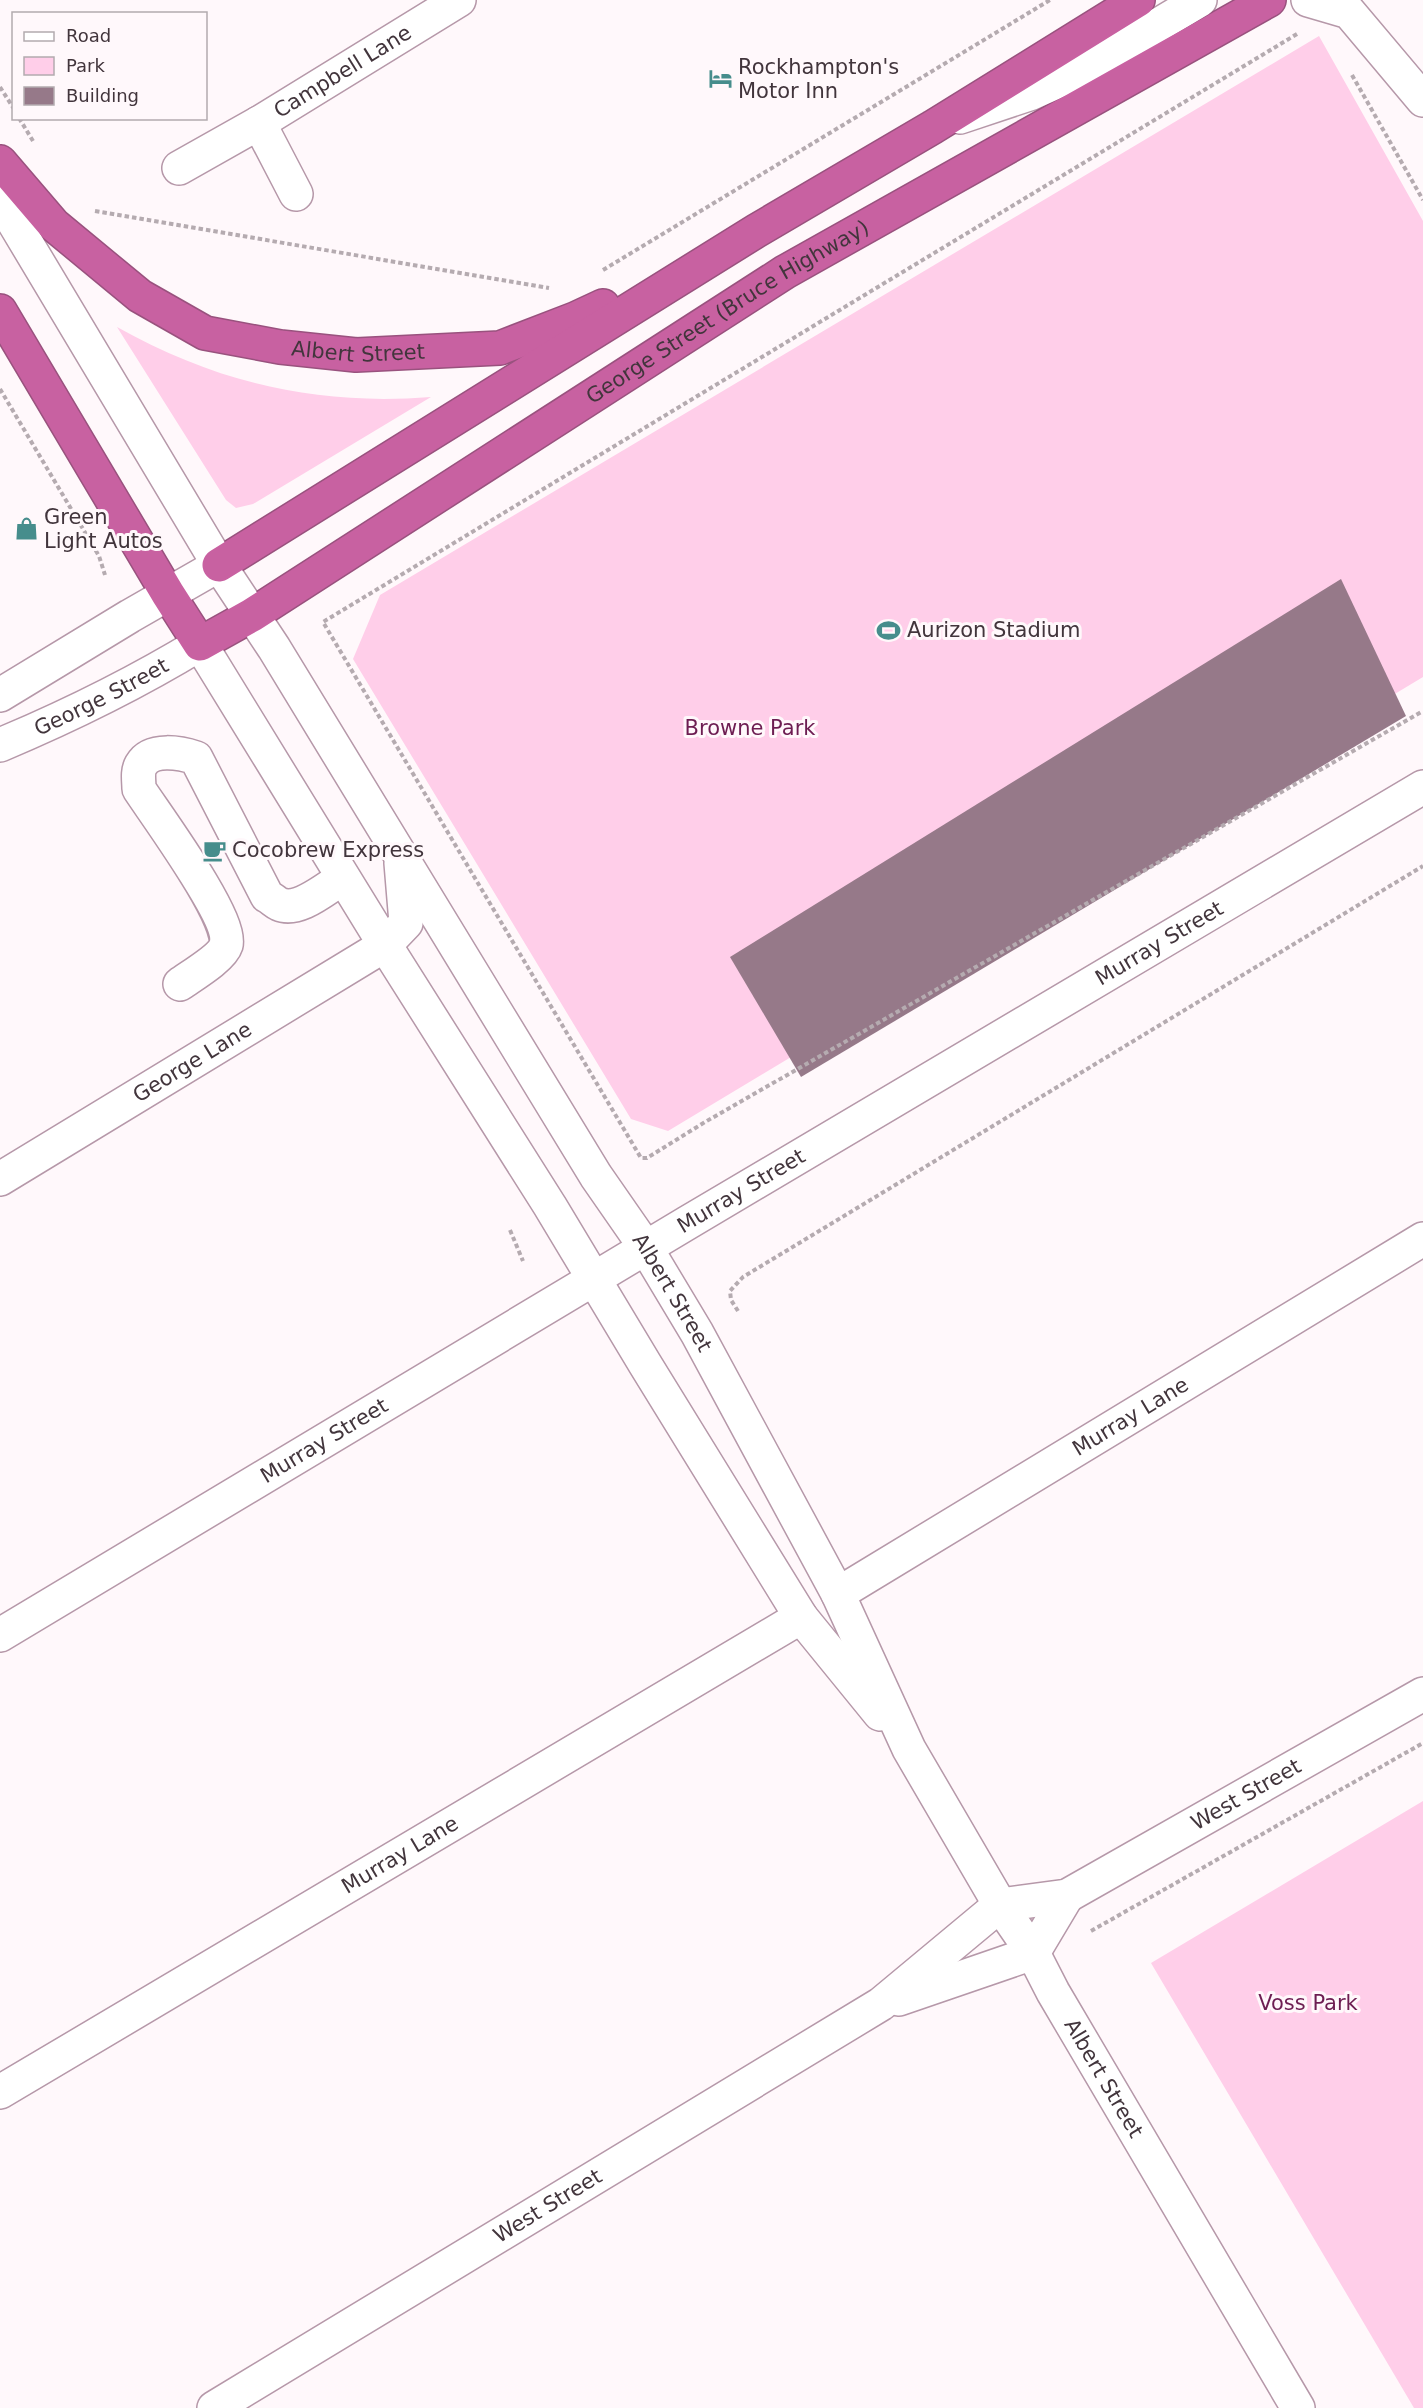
<svg xmlns="http://www.w3.org/2000/svg" width="1423" height="2408" font-family="'DejaVu Sans',sans-serif">
	<style>
		.green { fill: #ffcee9 }
		.building { fill: #967989 }
		.lines { fill: none; stroke-linecap: round; stroke-linejoin: round }
		.minor-casing { stroke: #b698a9; stroke-width: 36 }
		.highway-casing { stroke: #99527e; stroke-width: 36 }
		.path { stroke: #b5abb0; stroke-width: 4; stroke-dasharray: 4.5 3; stroke-linecap: butt }
		.minor { stroke: #fff; stroke-width: 33 }
		.highway { stroke: #c861a1; stroke-width: 33 }
		.labels { text-anchor: middle; stroke-width: 6; stroke-linejoin: round; paint-order: stroke }
		.poi-label { font-size: 21px; fill: #42353c; stroke: #fff8fb; text-anchor: start }
		.street-label { font-size: 21px; fill: #42353c; stroke: #fff8fb }
		.park-label { font-size: 21px; fill: #6d1d52; stroke: #fff8fb }
	</style>
	<rect width="100%" height="100%" fill="#fff8fb"/>
	<path class="green" d="M1319,36L1423,221V677L668,1131L631,1119L353,659L380,595Z
		M117,327C217,383 317,406 431,397L253,504L236,508L226,500Z
		M1423,1801V2408H1414L1151,1963Z"/>
	<path class="building" d="M1341,579L1406,716L801,1077L730,957Z"/>
	<g class="lines">
		<defs>
			<g id="minor">
				<path d="M1308,0L1349,12L1423,100"/>
				<path d="M960,117L1032,93L1083,70L1200,0"/>
				<path d="M259,123L296,194"/>
				<path id="s1" d="M179,168L259,123L459,0"/>
				<path id="s2" d="M0,199L219,565L274,648L596,1176L646,1248L697,1333L838,1594L909,1749L1000,1905L1033,1953L1053,1992L1298,2408"/>
				<path d="M0,695L130,616L219,565"/>
				<path id="s3" d="M0,745C69,716 136,683 200,644L385,945L550,1206L645,1364L801,1617L880,1714"/>
				<path d="M180,984C191,976 222,958 226,945C233,919 156,815 139,789C139,781 137,772 141,765C151,747 181,753 196,758L267,896C271,898 275,902 279,904C299,913 327,887 343,878"/>
				<path id="s4" d="M0,1179L385,945L406,923L401,863"/>
				<path id="s5" d="M838,1594L1423,1239"/>
				<path id="s6" d="M0,1635L687,1223L1423,787"/>
				<path d="M899,1999L1033,1953L1067,1896"/>
				<path id="s7" d="M0,2092L801,1617"/>
				<path id="s8" d="M214,2408L881,2004L1000,1905L1067,1896L1423,1694"/>
			</g>
			<g id="highway">
				<path id="s9" d="M0,162L54,225L140,296L205,333L280,347L356,355L500,348L575,319L603,306"/>
				<path id="s10" d="M0,311L168,594L200,644L252,615L785,272L1269,0"/>
				<path d="M219,565L756,231L933,127L1138,0"/>
			</g>
		</defs>
		<use href="#minor" class="minor-casing"/>
		<use href="#highway" class="highway-casing"/>
		<path class="path" d="M1297,34L323,622L641,1158H647L705,1122L1423,711
			M1352,75L1423,200
			M0,87L14,109
			M19,118L33,141
			M95,211L549,288
			M603,270L1050,0
			M0,389L99,556L105,575
			M510,1230L523,1261
			M738,1311L731,1300L730,1291L743,1277L1423,866
			M1091,1931L1423,1743"/>
		<use href="#minor" class="minor"/>
		<use href="#highway" class="highway"/>
	</g>
	<defs>
		<symbol id="hotel-bare" viewBox="-9 -9 18 18"><path d="M-6-4.5h1.5V1H6V5H4.5V3h-9V5H-6ZM-4 0a1.8 1.8 0 1 1 3.6 0ZM.5 0V-2.5h3Q6-2.5 6 0Z" fill="#468d8c" stroke="#fff8fb" stroke-width="2.5" paint-order="stroke"/></symbol>
		<symbol id="shop-bare" viewBox="-9 -9 18 18"><path d="M-5-2.5h2.3a2.7 3.5 0 0 1 5.4 0H5L5.5 6h-11ZM-1.5-2.5h3a1.5 2.3 0 0 0-3 0Z" fill="#468d8c" stroke="#fff8fb" stroke-width="2.5" paint-order="stroke"/></symbol>
		<symbol id="stadium-bare" viewBox="-9 -9 18 18"><path d="M0-5a6.5 5 0 1 0 0 10a6.5 5 0 1 0 0-10ZM-3.5-1.8h7v3.6h-7Z" fill="#468d8c" stroke="#fff8fb" stroke-width="2.5" paint-order="stroke"/></symbol>
		<symbol id="cafe-bare" viewBox="-9 -9 18 18"><path d="M-5.5-4.5H6V0H3Q3 3.5 0 3.5H-2.5Q-5.5 3.5-5.5 0ZM3-3.2v2h1.7v-2ZM-6 4.5H4V6H-6Z" fill="#468d8c" stroke="#fff8fb" stroke-width="2.5" paint-order="stroke"/></symbol>
	</defs>
	<g fill-rule="evenodd">
		<use href="#hotel-bare" x="704" y="62" width="33" height="33"/>
		<use href="#shop-bare" x="10" y="512" width="33" height="33"/>
		<use href="#stadium-bare" x="872" y="614" width="33" height="33"/>
		<use href="#cafe-bare" x="198" y="834" width="33" height="33"/>
	</g>
	<g class="labels">
		<g class="poi-label">
			<text x="738" y="74">Rockhampton's<tspan x="738" dy="24">Motor Inn</tspan></text>
			<text x="44" y="524">Green<tspan x="44" dy="24">Light Autos</tspan></text>
			<text x="907" y="637">Aurizon Stadium</text>
			<text x="232" y="857">Cocobrew Express</text>
		</g>
		<g class="street-label">
			<text dy="7" stroke="none"><textPath href="#s1" startOffset="190">Campbell Lane</textPath></text>
			<text dy="7" stroke="none"><textPath href="#s10" startOffset="1012">George Street (Bruce Highway)</textPath></text>
			<text dy="7" stroke="none"><textPath href="#s9" startOffset="424">Albert Street</textPath></text>
			<text dy="7" stroke="none"><textPath href="#s3" startOffset="112">George Street</textPath></text>
			<text dy="7" stroke="none"><textPath href="#s6" startOffset="1350">Murray Street</textPath></text>
			<text dy="7" stroke="none"><textPath href="#s4" startOffset="225">George Lane</textPath></text>
			<text dy="7" stroke="none"><textPath href="#s6" startOffset="864">Murray Street</textPath></text>
			<text dy="7" stroke="none"><textPath href="#s2" startOffset="1284">Albert Street</textPath></text>
			<text dy="7" stroke="none"><textPath href="#s5" startOffset="342">Murray Lane</textPath></text>
			<text dy="7" stroke="none"><textPath href="#s6" startOffset="378">Murray Street</textPath></text>
			<text dy="7" stroke="none"><textPath href="#s8" startOffset="1208">West Street</textPath></text>
			<text dy="7" stroke="none"><textPath href="#s7" startOffset="465">Murray Lane</textPath></text>
			<text dy="7" stroke="none"><textPath href="#s2" startOffset="2181">Albert Street</textPath></text>
			<text dy="7" stroke="none"><textPath href="#s8" startOffset="390">West Street</textPath></text>
		</g>
		<g class="park-label">
			<text x="750" y="735">Browne Park</text>
			<text x="1308" y="2010">Voss Park</text>
		</g>
	</g>
	<rect x="12" y="12" width="195" height="108" fill="#fff8fb" stroke="#b3aaaf" stroke-width="1.5"/>
	<rect x="24" y="32" width="30" height="9" fill="#ffffff" stroke="#b3aaaf" stroke-width="1.5"/>
	<text x="66" y="42" font-size="18" fill="#42353c">Road</text>
	<rect x="24" y="57" width="30" height="18" fill="#ffcee9" stroke="#b3aaaf" stroke-width="1.5"/>
	<text x="66" y="72" font-size="18" fill="#42353c">Park</text>
	<rect x="24" y="87" width="30" height="18" fill="#967989" stroke="#b3aaaf" stroke-width="1.5"/>
	<text x="66" y="102" font-size="18" fill="#42353c">Building</text>
</svg>
